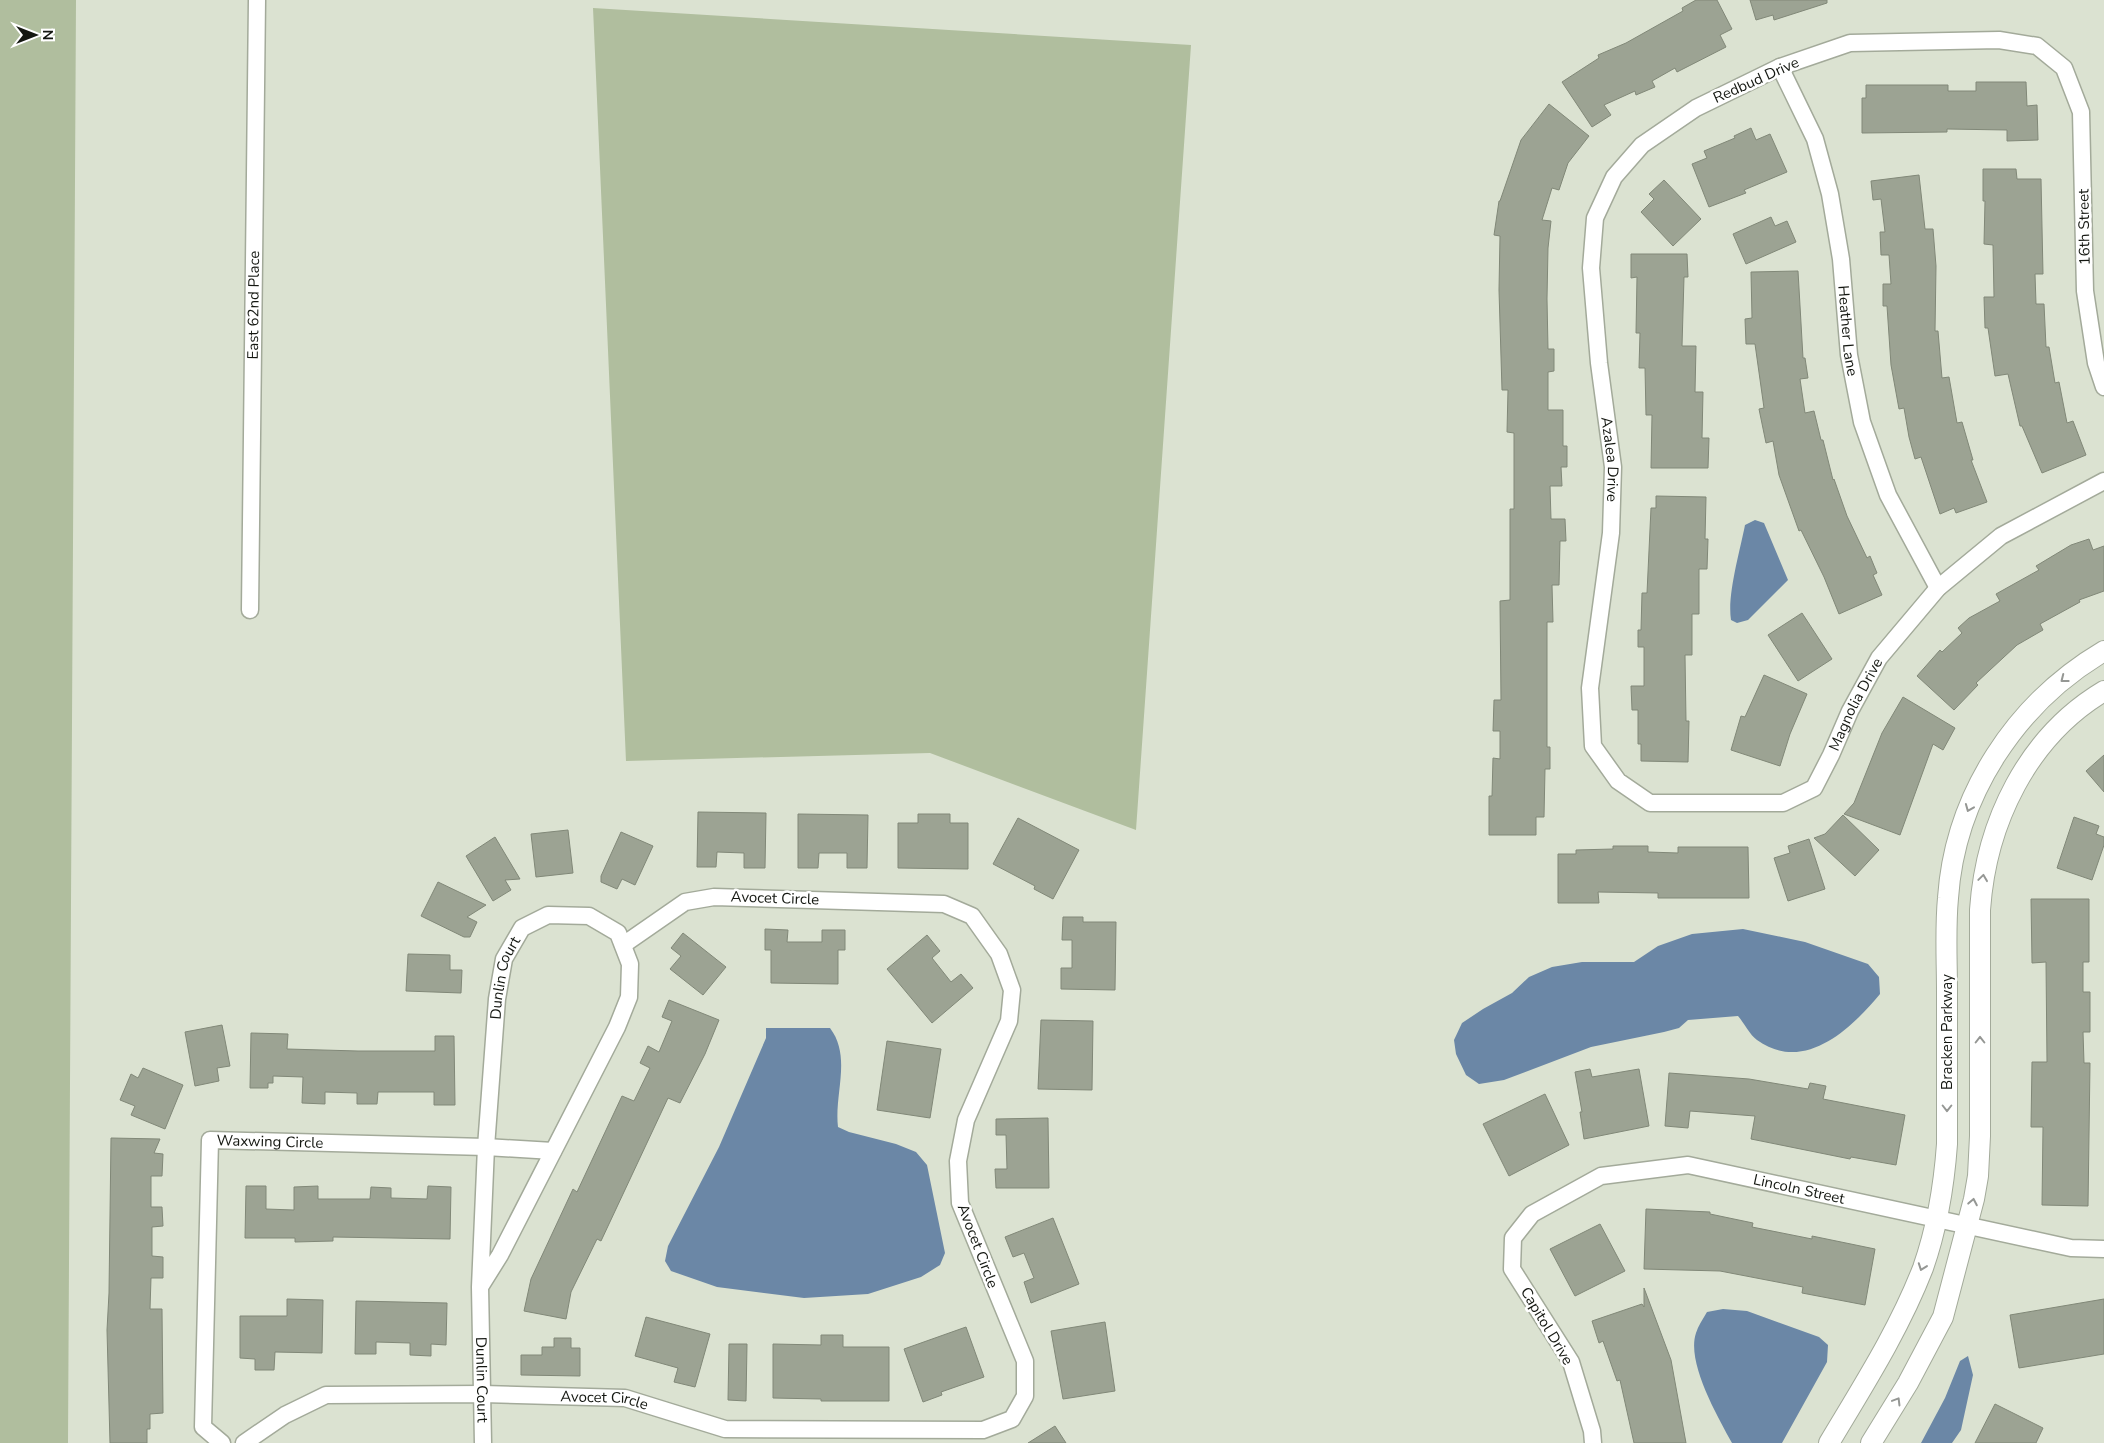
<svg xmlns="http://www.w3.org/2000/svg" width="2104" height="1443" font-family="'Nunito Sans',sans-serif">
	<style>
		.green { fill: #b0be9e }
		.water { fill: #6b87a6 }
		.building { fill: #9ca393; stroke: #818878 }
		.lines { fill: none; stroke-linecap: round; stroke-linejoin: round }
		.minor-casing { stroke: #a3aa9a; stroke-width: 19 }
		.tertiary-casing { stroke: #a3aa9a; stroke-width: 22 }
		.minor { stroke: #fff; stroke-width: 16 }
		.tertiary { stroke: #fff; stroke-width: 20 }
		.oneway { stroke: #959794 }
		.labels { text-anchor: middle; stroke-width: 5; stroke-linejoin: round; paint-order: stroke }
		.street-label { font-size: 15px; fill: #141711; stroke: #fff }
	</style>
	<rect width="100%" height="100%" fill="#dbe2d1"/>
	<path class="green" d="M0,0H76L68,1443H0Z
		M593,8L1191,45L1136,830L930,753L626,761Z"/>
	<path class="water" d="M1755,520L1764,523L1788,580L1748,620L1737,623L1731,620C1727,595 1740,551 1745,525Z
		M1743,929L1805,942L1868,964L1879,977L1880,994C1851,1029 1804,1074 1757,1040C1750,1035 1744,1023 1738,1016L1688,1020L1679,1028L1664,1032L1591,1047L1504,1080L1479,1084L1466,1075L1456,1054L1454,1040L1462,1023L1483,1009L1512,993L1529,977L1552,967L1582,962H1634L1658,946L1692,934Z
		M766,1028H830C852,1057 834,1094 838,1127L849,1132L896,1144L916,1152L927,1165L945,1253L940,1265L921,1277L868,1294L804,1298L717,1287L671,1271L665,1261L668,1246L719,1147L766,1038Z
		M1723,1309L1747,1311L1819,1337L1828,1345L1827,1362L1782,1443H1732C1718,1417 1686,1362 1696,1333C1698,1326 1703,1319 1707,1312Z
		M1968,1356L1973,1375L1961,1430L1952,1443H1921L1945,1398L1960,1361Z"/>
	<path class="building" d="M1696,0H1717L1732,29L1720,35L1726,47L1677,72L1675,68L1652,81L1655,87L1636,95L1635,91L1604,105L1611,115L1592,127L1562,82L1599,58L1598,55L1626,43L1683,11L1682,8Z
		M1750,0H1827V3L1774,20L1773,15L1756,20Z
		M1976,82H2026L2027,106L2037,105L2038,140L2007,141V130L1947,129V132L1862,133V98H1866V85H1948V91H1976Z
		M1549,104L1589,136L1568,163L1559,190L1552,188L1542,220L1551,221L1548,248L1547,299L1548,349H1554V371L1548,372V410H1563V446H1567V467H1561L1562,486H1550L1551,519H1565L1566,541H1560L1559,585H1552L1553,622H1547V747H1550V769H1545L1544,817H1536V835H1489V796H1492L1493,758L1500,759V731H1493L1494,700H1501L1500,601L1510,600V509H1514V433L1507,432L1508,390H1502L1499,290L1500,236L1494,235L1499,201H1500L1521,140Z
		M1751,128L1756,140L1770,134L1787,172L1744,190L1746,193L1709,207L1692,164L1707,158L1704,151L1735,138L1734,136Z
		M1983,169H2016L2017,179H2041L2043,274H2035L2036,304H2044L2046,347H2049L2055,383L2059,382L2067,423L2073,421L2086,455L2042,473L2022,426H2020L2008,374L1995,376L1988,328H1985L1984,297H1994L1993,245L1984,244L1985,201H1983Z
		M1919,175L1925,229H1933L1936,266L1935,331H1938L1942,378L1949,377L1957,423L1962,422L1973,460H1971L1987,502L1956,513L1954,508L1940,514L1921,457L1915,459L1909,437L1904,408L1899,409L1891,365L1887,306H1883V284H1891L1889,255H1881L1880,232H1885L1881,199L1873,200L1871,181Z
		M1664,180L1701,219L1673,246L1641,212L1654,199L1649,194Z
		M1771,217L1775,226L1787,221L1796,242L1746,264L1733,234Z
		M1631,254H1687L1688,277H1684L1682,346H1696L1695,392H1703L1702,438H1709L1708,468H1651L1652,415H1646L1645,368H1639L1640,333H1636L1637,277L1631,278Z
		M1798,271L1803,358H1805L1808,378L1800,379L1805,413L1814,411L1821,440H1823L1833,480L1834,479L1847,516L1867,558L1870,556L1877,573L1873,575L1882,595L1839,614L1824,577L1801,530L1799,531L1779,475L1773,441L1766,443L1759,409L1764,408L1755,344H1746L1745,319L1752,318L1751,272Z
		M1656,496L1706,497L1705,539H1708L1707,569H1699V614H1692V655H1685L1686,721H1689L1688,762L1641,761V744H1638V710H1632L1631,686H1644V647H1638V630H1641L1642,593H1647L1651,508H1656Z
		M2089,539L2093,550L2104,546V591L2079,600L2080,602L2040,624L2043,630L2017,645L1976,683L1978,685L1954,710L1917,676L1940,650L1942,652L1962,633L1958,628L1969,618L2000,601L1996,594L2039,570L2036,566L2071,545Z
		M1802,613L1832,659L1798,681L1768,635Z
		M1764,675L1807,694L1790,734L1780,766L1731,750L1741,716L1745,717Z
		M1903,697L1955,728L1943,750L1933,744L1900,835L1844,814L1854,803L1882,733Z
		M2104,755V792L2086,771Z
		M698,812L766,813L765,868H744V853L717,852L716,867H697Z
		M798,814L868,815L867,868H847V853H819L818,868H798Z
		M918,814H950V823H968V869L898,868V823H918Z
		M1843,815L1879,850L1855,876L1814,838L1825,834Z
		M2074,817L2099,826L2096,834L2104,837V845L2092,880L2057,868Z
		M1018,818L1079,850L1053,899L1034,889L1035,886L993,864Z
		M568,830L573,873L536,877L531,834Z
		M621,832L653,846L635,885L622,879L617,889L601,882V876Z
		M495,837L520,879L505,880L511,890L493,901L466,856Z
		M1809,839L1825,889L1788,901L1774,858L1790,853L1788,846Z
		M1613,846H1648V852L1678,853V847H1748L1749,898H1658V893L1598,892L1599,903H1558V854H1576V850L1613,849Z
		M438,882L486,905L467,917L477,922L470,937H464L421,916Z
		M2031,899H2089V962H2083V992H2090V1032H2083L2084,1063H2090L2088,1206L2042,1205L2043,1127H2031L2032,1062H2047L2046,962L2032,963Z
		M1063,917H1083V922H1116L1115,990L1061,989V968H1072V940H1062Z
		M765,929L788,930L787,942H822V930H845V950H838V984L771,983V950H765Z
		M683,933L726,967L703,995L670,969L681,956L671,948Z
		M927,935L940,951L932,958L951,982L961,974L973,988L932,1023L887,969Z
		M408,954L450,955V970H462L461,993L406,991Z
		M669,1000L719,1020L705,1054L680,1103L668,1098L601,1241L597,1239L571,1292L566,1319L524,1311L531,1279L573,1189L577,1192L622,1096L634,1101L650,1068L640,1063L648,1046L659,1052L672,1021L662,1017Z
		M1041,1020L1093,1021L1092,1090L1038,1089Z
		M222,1025L230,1066L217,1068L219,1081L195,1086L185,1032Z
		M251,1033L288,1034L287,1049L358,1051H435V1036H454L455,1105H434V1092H378L377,1104H357V1093L325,1092V1104L302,1103L303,1077L273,1076V1083H268V1088H250Z
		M887,1041L941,1049L930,1118L877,1110Z
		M143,1068L183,1085L165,1129L131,1115L135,1106L120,1100L131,1074L138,1078Z
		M1590,1069L1592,1077L1639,1069L1649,1126L1584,1139L1580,1112H1582L1575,1072Z
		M1669,1073L1749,1079L1808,1089L1810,1083L1826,1086L1823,1099L1905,1115L1896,1165L1851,1157L1850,1159L1751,1139L1755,1116L1690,1111L1688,1128L1665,1126Z
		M1545,1094L1569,1145L1509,1176L1483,1124Z
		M1048,1118L1049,1188H996L995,1169H1007L1006,1135H996V1119Z
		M111,1138L160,1139L154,1153L163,1154L162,1176H151V1207H162L163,1226L152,1227V1256L163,1257V1278H151L150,1309H162L163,1413L150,1414V1429H147V1443H110L107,1330L109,1293Z
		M246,1186H266V1209L294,1210V1187L318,1186V1199H370L371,1187L391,1188V1198L427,1199L428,1186L451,1187L450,1239L333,1237V1241L295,1242V1238H245Z
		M1646,1209L1710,1212V1214L1753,1223L1752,1227L1812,1239V1236L1875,1249L1865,1305L1802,1293L1803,1287L1720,1271L1644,1269Z
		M1053,1218L1079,1284L1031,1303L1024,1282L1034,1278L1024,1253L1013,1257L1005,1237Z
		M1600,1224L1625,1271L1575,1296L1550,1249Z
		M1644,1288L1671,1360L1686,1443H1634L1620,1380L1617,1381L1603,1341L1599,1343L1592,1321L1642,1304L1644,1307Z
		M287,1299L323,1300L322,1353L275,1352L274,1370H255V1359L240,1358V1316H287Z
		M2104,1299V1354L2019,1368L2010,1315Z
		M356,1301L447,1303L446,1345L431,1344V1356L410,1355V1343L376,1342V1354H355Z
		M646,1317L710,1334L695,1387L674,1382L678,1368L635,1356Z
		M1105,1322L1115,1391L1063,1399L1051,1331Z
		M966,1327L984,1377L941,1392L942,1395L923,1402L904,1349Z
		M821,1335H843V1347H889V1401H821V1399L773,1398V1344L821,1345Z
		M554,1338H571V1348H580V1376L521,1375V1355H542V1347H554Z
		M729,1344H747L746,1401L728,1400Z
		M1995,1404L2043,1428L2036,1443H1975Z
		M1055,1426L1066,1443H1028Z"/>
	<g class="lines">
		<defs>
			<g id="minor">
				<path id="s1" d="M1780,67L1815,139L1830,194L1841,259L1849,355L1862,422L1888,495L1938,588"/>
				<path id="s2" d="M2104,387L2096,363L2085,291L2081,112L2064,68L2037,46L1999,40L1850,43L1780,67L1696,108L1642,145L1614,177L1595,218L1591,268L1599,363L1613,467L1611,533L1590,688L1593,746L1618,781L1650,803H1783L1814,788L1831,755L1850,711L1879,658L1938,588L2001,536L2104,481"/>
				<path id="s3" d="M250,610L257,0"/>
				<path id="s4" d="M480,1287L486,1147L497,999L504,959L522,928L548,915L589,916L618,933L630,964L629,997L617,1027L500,1255L480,1287L483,1443"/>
				<path id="s5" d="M222,1443L203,1427L210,1140L486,1147L553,1151"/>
				<path id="s6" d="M244,1443L285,1415L326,1395L483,1394L625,1398L725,1429L983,1430L1012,1419L1025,1396V1361L960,1203L958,1161L966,1120L1009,1021L1012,990L999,954L972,916L944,904L714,897L685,902L623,945"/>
				<path id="s7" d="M1593,1443L1592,1431L1571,1362L1512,1269L1513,1238L1532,1214L1601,1176L1688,1165L2071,1248L2104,1249"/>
			</g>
			<path id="tertiary" d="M1829,1443C1863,1386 1899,1330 1923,1268C1937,1228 1944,1186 1947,1144C1947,1094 1947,1043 1947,992C1947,961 1945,929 1948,898C1955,795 2016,703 2104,651
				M1871,1443L1908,1383L1943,1317L1974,1199L1978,1176L1980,1136V910C1986,823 2027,737 2104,691"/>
		</defs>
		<use href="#minor" class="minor-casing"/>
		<use href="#tertiary" class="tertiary-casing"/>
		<use href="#minor" class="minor"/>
		<use href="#tertiary" class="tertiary"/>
	</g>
	<defs><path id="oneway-chevron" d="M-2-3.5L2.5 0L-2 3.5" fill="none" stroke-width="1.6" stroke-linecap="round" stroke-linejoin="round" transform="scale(1.25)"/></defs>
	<g class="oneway">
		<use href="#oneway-chevron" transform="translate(2064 679) rotate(142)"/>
		<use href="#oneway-chevron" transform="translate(1969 808) rotate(112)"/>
		<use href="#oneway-chevron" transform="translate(1983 878) rotate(-82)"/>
		<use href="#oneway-chevron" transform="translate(1980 1040) rotate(-90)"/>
		<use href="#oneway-chevron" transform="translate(1947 1108) rotate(90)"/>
		<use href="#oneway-chevron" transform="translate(1973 1202) rotate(-79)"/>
		<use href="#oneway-chevron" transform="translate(1922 1267) rotate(110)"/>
		<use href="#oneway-chevron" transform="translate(1897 1401) rotate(-59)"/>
	</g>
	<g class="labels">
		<g class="street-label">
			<text transform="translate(1756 80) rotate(-24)" y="5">Redbud Drive</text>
			<text transform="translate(2084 227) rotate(-91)" y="5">16th Street</text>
			<text dy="5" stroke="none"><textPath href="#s3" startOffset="305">East 62nd Place</textPath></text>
			<text dy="5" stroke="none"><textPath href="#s1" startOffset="275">Heather Lane</textPath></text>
			<text dy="5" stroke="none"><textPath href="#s2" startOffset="1110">Azalea Drive</textPath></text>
			<text dy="5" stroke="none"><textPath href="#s2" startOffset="1741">Magnolia Drive</textPath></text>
			<text transform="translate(775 898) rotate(2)" y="5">Avocet Circle</text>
			<text dy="5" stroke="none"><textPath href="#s4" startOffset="311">Dunlin Court</textPath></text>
			<text transform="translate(1947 1032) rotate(-90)" y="5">Bracken Parkway</text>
			<text dy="5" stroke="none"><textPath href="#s5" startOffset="372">Waxwing Circle</textPath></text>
			<text dy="5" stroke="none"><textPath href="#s7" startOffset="536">Lincoln Street</textPath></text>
			<text transform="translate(978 1246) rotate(69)" y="5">Avocet Circle</text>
			<text transform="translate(1547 1326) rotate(59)" y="5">Capitol Drive</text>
			<text dy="5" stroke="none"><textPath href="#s4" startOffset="954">Dunlin Court</textPath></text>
			<text dy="5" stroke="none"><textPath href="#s6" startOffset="374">Avocet Circle</textPath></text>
		</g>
	</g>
	<g transform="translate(35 35) rotate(90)" stroke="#ffffff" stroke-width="4" paint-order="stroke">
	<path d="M0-4L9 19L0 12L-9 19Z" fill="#141711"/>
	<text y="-8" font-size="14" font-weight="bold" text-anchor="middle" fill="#141711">N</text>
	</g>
</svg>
